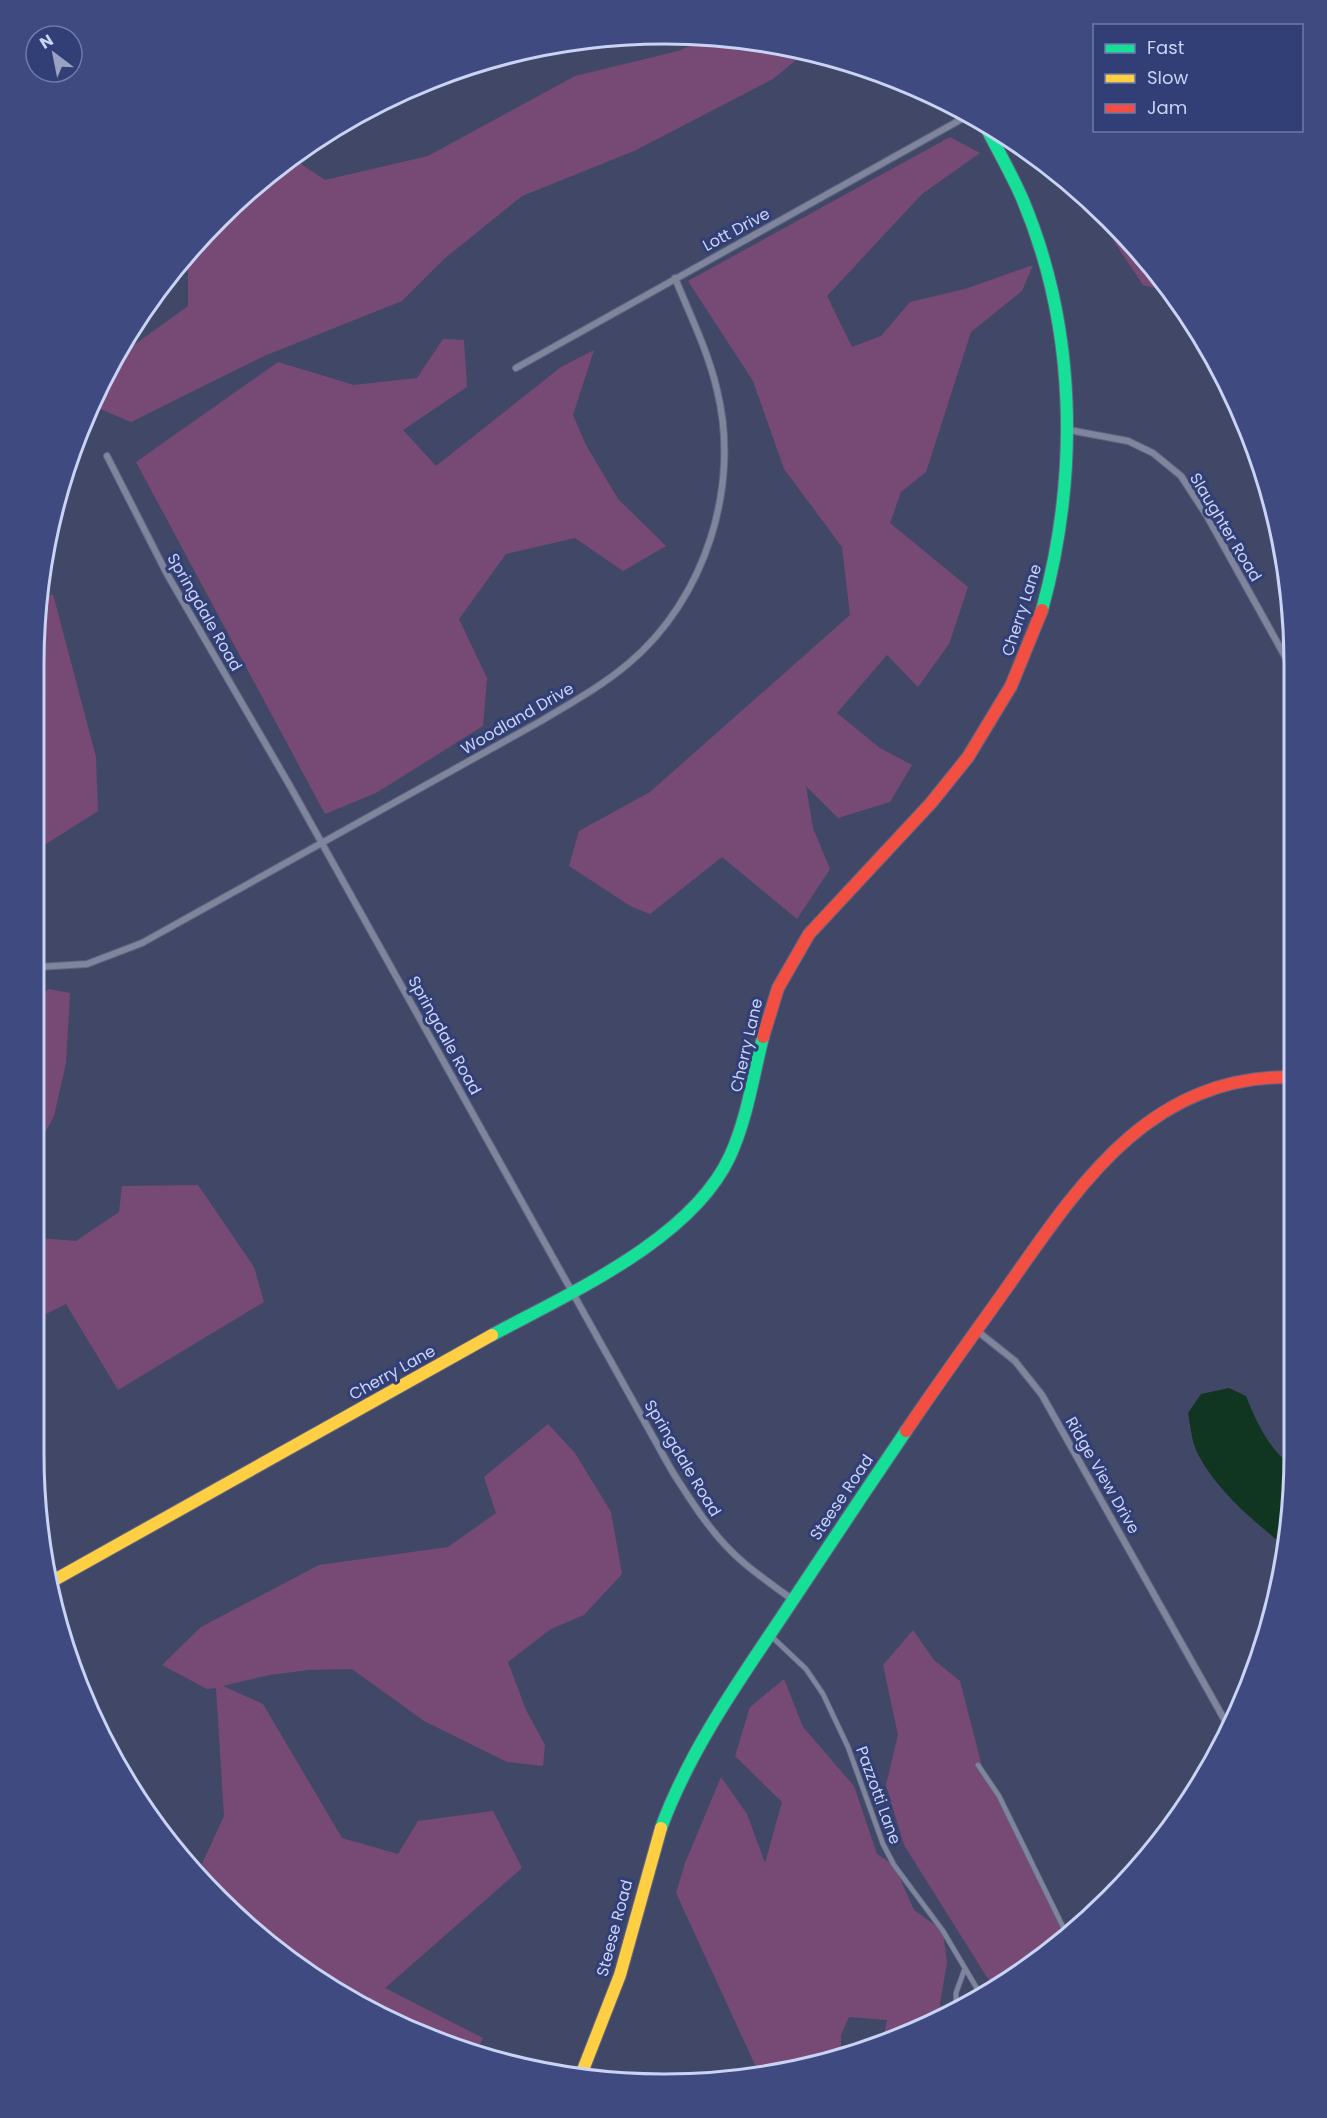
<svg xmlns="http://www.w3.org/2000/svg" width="1327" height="2118" font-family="Poppins,sans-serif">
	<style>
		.green { fill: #764a74 }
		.water { fill: #103521 }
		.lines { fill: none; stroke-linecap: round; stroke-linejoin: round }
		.lane-casing { stroke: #606681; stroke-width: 6 }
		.street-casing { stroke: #606681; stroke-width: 8 }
		.fast-casing { stroke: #606681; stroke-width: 14 }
		.slow-casing { stroke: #606681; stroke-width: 14 }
		.jam-casing { stroke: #606681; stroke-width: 14 }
		.lane { stroke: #7f859d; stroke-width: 4.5 }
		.street { stroke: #7f859d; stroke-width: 6 }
		.fast { stroke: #16e098; stroke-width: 12 }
		.slow { stroke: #ffcf43; stroke-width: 12 }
		.jam { stroke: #f24e42; stroke-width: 12 }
		.labels { text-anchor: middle; stroke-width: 6; stroke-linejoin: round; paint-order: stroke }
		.street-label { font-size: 16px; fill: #c9d3f5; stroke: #323e76 }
		.rim { fill: none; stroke: #c9d3f5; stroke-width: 3 }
	</style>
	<rect width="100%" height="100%" fill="#414867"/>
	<path class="green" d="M712,36L807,51L773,79L634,151L522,196L444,259L402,301L264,356L131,422L93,406L120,355L188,306V253L248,189L292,158L325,180L428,156L575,76L678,51Z
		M950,137L980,153L922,194L827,296L852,347L881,336L910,302L965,289L1033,265L1022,291L971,332L926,472L901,492L890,523L968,587L949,644L918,687L887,655L837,713L880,748L912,765L890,802L838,818L806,786L813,828L830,869L797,919L722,857L650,914L632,907L569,866L579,831L650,792L850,615L842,547L784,469L753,381L688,281Z
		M1116,232L1163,279L1171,292L1143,285L1113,240Z
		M443,339L464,340L467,387L403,430L436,466L561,367L594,350L573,415L586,445L618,499L666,546L623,571L575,538L506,554L459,619L487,678L483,726L376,793L325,814L136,462L278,362L354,385L417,378Z
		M53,594L96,757L98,811L38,849V601Z
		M48,989L70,993L66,1063L54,1116L38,1146V1000Z
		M198,1185L254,1267L264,1302L118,1390L66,1304L38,1318V1238L76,1241L119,1212L122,1186Z
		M548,1424L575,1453L611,1512L622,1574L584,1615L551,1629L508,1662L526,1710L545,1745L543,1766L507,1762L424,1721L352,1669L309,1670L269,1675L223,1686L263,1704L342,1838L398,1854L418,1821L493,1811L522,1868L385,1988L483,2038L475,2054L460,2051C423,2035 383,2020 348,2000C292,1968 238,1925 197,1875L224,1816L216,1688L207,1689L162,1665L201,1627L319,1565L448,1547L496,1513L484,1477Z
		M913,1630L934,1660L960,1681L984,1774L991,1783L1068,1937L1014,1979L995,1990L904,1845L886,1785L898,1735L883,1665Z
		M784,1679L803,1727L854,1786L877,1854L894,1865L914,1910L943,1931L947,1963L940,2003L942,2020L883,2042L887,2020L849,2017L841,2035V2058L756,2078V2067L676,1893L685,1863L721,1777L747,1814L765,1863L782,1802L735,1756L750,1707Z"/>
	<path class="water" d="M1229,1388L1246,1396C1256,1421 1268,1447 1289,1464V1536L1286,1547C1254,1522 1209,1484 1194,1445C1191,1435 1190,1423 1188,1413L1201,1394Z"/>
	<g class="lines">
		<defs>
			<path id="lane" d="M770,1635L806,1669L823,1694L848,1747L883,1844L894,1865L943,1931L982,1997
				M978,1765L999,1796L1068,1937
				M956,2012V1993L965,1968"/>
			<path id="street" d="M516,368L969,115
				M1069,430L1128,441L1153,453L1181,476L1207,516L1292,669
				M107,456L167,574L290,786L672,1471C693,1504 714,1538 744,1563C759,1576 777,1588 793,1600
				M38,967L87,964L142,943L541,721C571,703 602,686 629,663C705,599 741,486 717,390C708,351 690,315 675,278
				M976,1330L1015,1361L1042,1395L1228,1726"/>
			<path id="fast" d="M985,125C997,149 1011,173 1022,198C1077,328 1079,475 1042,610
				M492,1335C570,1293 692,1239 730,1156C747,1119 753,1077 763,1037
				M661,1828C689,1752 736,1685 781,1618C822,1556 864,1493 906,1431"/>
			<path id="slow" d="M49,1583L492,1335
				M581,2075L620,1975L661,1828"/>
			<path id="jam" d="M763,1037L778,988L809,934L931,803L968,757L1011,686L1042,610
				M906,1431C939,1382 974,1334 1008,1286C1081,1182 1150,1076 1291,1077"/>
		</defs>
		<use href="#lane" class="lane-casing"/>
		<use href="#street" class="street-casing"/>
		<use href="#fast" class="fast-casing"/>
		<use href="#slow" class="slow-casing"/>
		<use href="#jam" class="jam-casing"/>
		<use href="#lane" class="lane"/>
		<use href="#street" class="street"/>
		<use href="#fast" class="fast"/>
		<use href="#slow" class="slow"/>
		<use href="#jam" class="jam"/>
	</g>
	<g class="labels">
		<g class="street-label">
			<text transform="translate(736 229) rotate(-28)" y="6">Lott Drive</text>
			<text transform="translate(1226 527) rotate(59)" y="6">Slaughter Road</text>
			<text transform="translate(1021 610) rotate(-72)" y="6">Cherry Lane</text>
			<text transform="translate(205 612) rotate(60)" y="6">Springdale Road</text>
			<text transform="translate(517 718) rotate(-30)" y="6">Woodland Drive</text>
			<text transform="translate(445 1035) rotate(61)" y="6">Springdale Road</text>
			<text transform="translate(746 1045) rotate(-77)" y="6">Cherry Lane</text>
			<text transform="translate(392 1372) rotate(-29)" y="6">Cherry Lane</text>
			<text transform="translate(683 1458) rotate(59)" y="6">Springdale Road</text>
			<text transform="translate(1103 1475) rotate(60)" y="6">Ridge View Drive</text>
			<text transform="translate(841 1497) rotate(-56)" y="6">Steese Road</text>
			<text transform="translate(879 1795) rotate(70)" y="6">Pazzotti Lane</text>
			<text transform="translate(614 1928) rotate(-75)" y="6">Steese Road</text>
		</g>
	</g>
	<path d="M0 0H1327V2118H0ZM664 44H664A620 620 0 0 1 1284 664V1454A620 620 0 0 1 664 2074H664A620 620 0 0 1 44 1454V664A620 620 0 0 1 664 44Z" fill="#3e4a80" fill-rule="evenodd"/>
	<path class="rim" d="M664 44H664A620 620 0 0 1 1284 664V1454A620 620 0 0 1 664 2074H664A620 620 0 0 1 44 1454V664A620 620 0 0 1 664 44Z"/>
	<rect x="1093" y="24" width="210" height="108" fill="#323e76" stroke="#6e7aa9" stroke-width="1.5"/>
	<rect x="1105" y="44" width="30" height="9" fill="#16e098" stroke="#6e7aa9" stroke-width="1.5"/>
	<text x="1147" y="54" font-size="18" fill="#c9d3f5">Fast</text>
	<rect x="1105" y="74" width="30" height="9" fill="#ffcf43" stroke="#6e7aa9" stroke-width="1.5"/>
	<text x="1147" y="84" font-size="18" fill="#c9d3f5">Slow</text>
	<rect x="1105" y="104" width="30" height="9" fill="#f24e42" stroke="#6e7aa9" stroke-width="1.5"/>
	<text x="1147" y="114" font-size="18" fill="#c9d3f5">Jam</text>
	<g transform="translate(54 54) rotate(328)"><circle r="28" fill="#323e76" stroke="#6e7aa9" stroke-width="1.5"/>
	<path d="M0-4.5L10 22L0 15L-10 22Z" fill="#99a2c3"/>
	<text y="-9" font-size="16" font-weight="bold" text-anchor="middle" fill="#c9d3f5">N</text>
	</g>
</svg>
